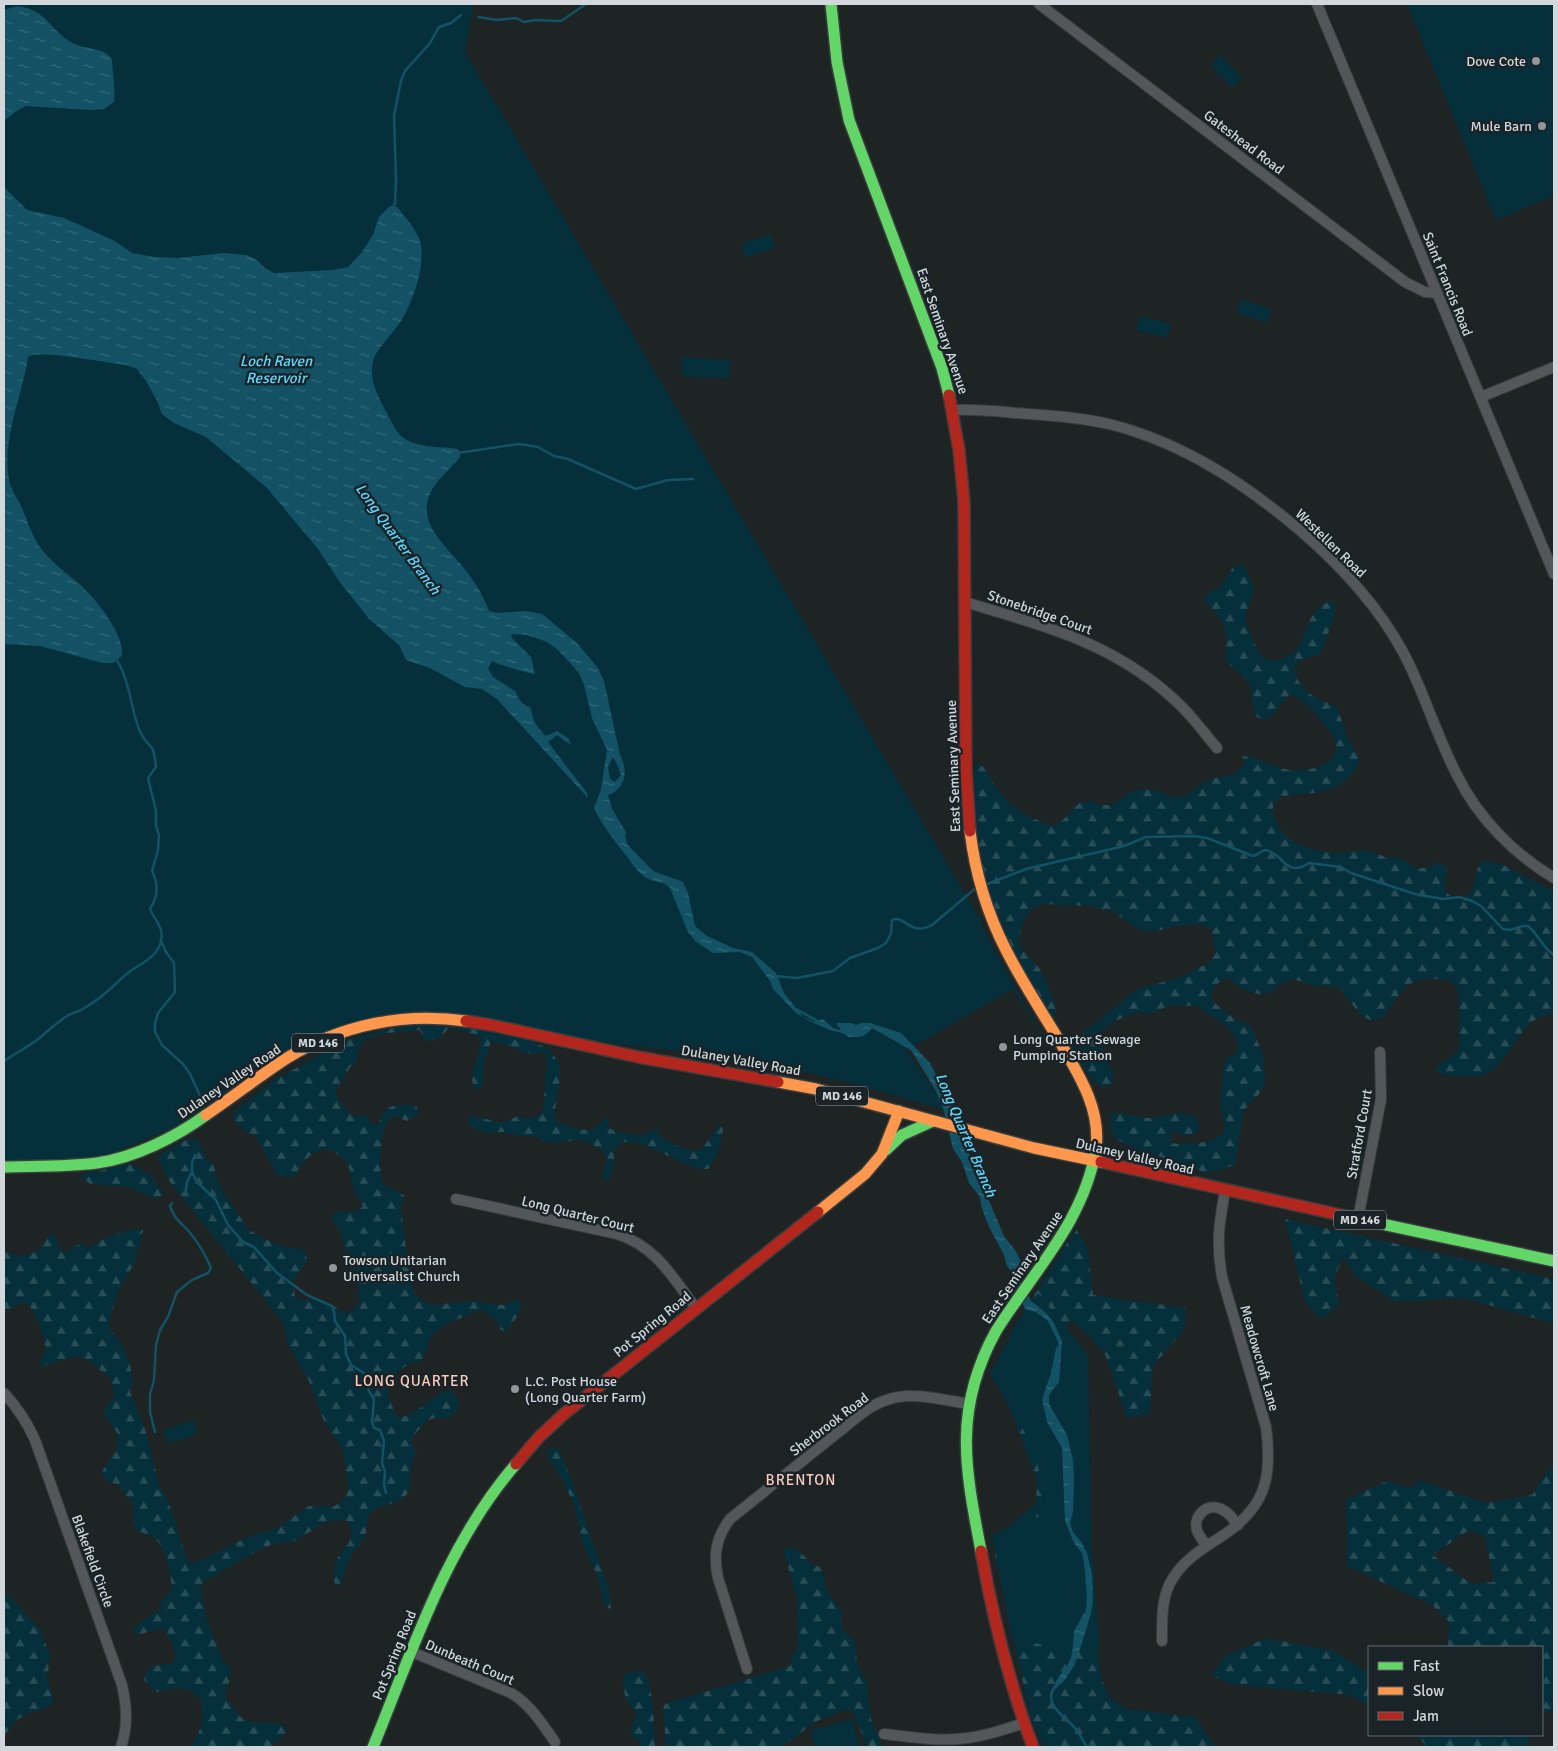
<svg xmlns="http://www.w3.org/2000/svg" width="1558" height="1751" font-family="Signika,sans-serif">
	<style>
		.forest { fill: url(#forest-firs); fill-rule: evenodd }
		.park { fill: #05303b }
		.water { fill: url(#water-ripples); fill-rule: evenodd }
		.lines { fill: none; stroke-linecap: round; stroke-linejoin: round }
		.stream { stroke: #125264; stroke-width: 2.5 }
		.street-casing { stroke: #383d3e; stroke-width: 12 }
		.fast-casing { stroke: #383d3e; stroke-width: 14 }
		.slow-casing { stroke: #383d3e; stroke-width: 14 }
		.jam-casing { stroke: #383d3e; stroke-width: 14 }
		.street { stroke: #535759; stroke-width: 10 }
		.fast { stroke: #63d668; stroke-width: 11 }
		.slow { stroke: #ff974d; stroke-width: 11 }
		.jam { stroke: #b3261e; stroke-width: 11 }
		.poi-dot { fill: #92989a; stroke: #1a2428; stroke-width: 2 }
		.labels { text-anchor: middle; stroke-width: 5; stroke-linejoin: round; paint-order: stroke }
		.shield { fill: #1a2428; stroke: #9aa1a5; stroke-width: 1 }
		.shield-label { font-size: 12px; font-weight: bold; fill: #d1d7da }
		.poi-label { font-size: 14px; fill: #d1d7da; stroke: #1a2428; text-anchor: start }
		.street-label { font-size: 14px; fill: #d1d7da; stroke: #1a2428 }
		.water-label { font-size: 15px; font-style: italic; fill: #5dd8fc; stroke: #1a2428 }
		.neighbourhood-label { font-size: 15px; letter-spacing: 1px; fill: #fcccba; stroke: #1a2428 }
	</style>
	<defs>
		<pattern id="forest-firs" width="22" height="20" patternUnits="userSpaceOnUse" patternTransform="scale(1.25)"><rect width="22" height="20" fill="#05303b"/><path d="M5 1l3.5 6h-7zM16 11l3.5 6h-7z" fill="#284d57"/></pattern>
		<pattern id="water-ripples" width="26" height="14" patternUnits="userSpaceOnUse" patternTransform="scale(1.25)"><rect width="26" height="14" fill="#125264"/><path d="M2 4q2-2 4 0t4 0M15 11q2-2 4 0t4 0" fill="none" stroke="#336a7a"/></pattern>
	</defs>
	<rect width="100%" height="100%" fill="#1e2324"/>
	<path class="forest" d="M1244,564C1246,571 1251,579 1253,586C1255,598 1245,608 1246,620C1246,624 1249,630 1251,634C1256,649 1262,666 1282,659C1308,649 1302,625 1317,610C1321,605 1327,602 1333,600L1336,612L1321,654L1299,661L1294,671C1304,696 1315,697 1337,707L1349,741L1360,761C1344,795 1314,793 1281,796L1273,805C1273,841 1310,852 1340,853C1349,853 1358,849 1367,851C1374,852 1379,855 1385,857C1389,858 1393,857 1397,858C1404,859 1411,865 1417,869L1428,867L1438,862L1447,867L1445,891L1454,899H1465C1480,883 1472,876 1482,860L1503,865L1553,890L1554,892V1015C1517,1012 1514,1068 1480,1076C1475,1077 1469,1076 1464,1076C1453,1077 1445,1076 1435,1071L1442,1062L1452,1057L1459,1048V1002L1458,990L1451,981C1443,980 1432,978 1424,979C1404,981 1393,1004 1383,1018L1370,1020L1360,1014L1338,987L1315,986L1293,979L1282,983L1272,992L1261,995L1240,988L1228,978C1219,980 1210,990 1211,1000L1236,1020L1245,1023L1252,1028L1264,1058L1265,1081L1261,1092L1244,1110L1235,1165L1224,1169L1205,1173L1181,1163L1141,1151L1115,1139L1110,1129L1111,1114C1125,1111 1132,1116 1145,1118C1162,1119 1201,1100 1199,1131L1189,1136L1173,1131L1170,1132L1172,1143L1177,1144C1193,1143 1217,1145 1225,1128L1220,1104L1224,1063L1227,1058L1238,1052V1043L1234,1035L1224,1024L1209,1015L1198,1006L1170,1005L1151,1014L1138,1012L1117,1020L1097,1033L1108,1063L1114,1073L1112,1084L1101,1087C1087,1074 1074,1059 1076,1039L1137,989L1181,977L1210,962L1216,953L1212,931L1201,924L1179,926L1156,931H1144L1133,926L1114,912L1090,906L1044,904L1032,909L1025,918L1018,941L1023,951L1039,968L1045,978L1057,1012L1051,1021L1005,938L985,885L977,840L974,772L978,762C989,772 990,780 999,791C1014,810 1031,819 1054,826L1063,820L1079,803L1090,801L1101,805H1112L1131,792L1142,789L1165,792L1168,797C1195,798 1191,788 1210,780C1228,772 1233,782 1246,761L1241,756C1260,756 1268,766 1285,769C1309,775 1353,762 1329,730C1318,716 1307,701 1290,694L1274,713L1265,721L1255,716L1250,683L1225,661C1229,628 1226,624 1204,600L1210,591L1221,587L1233,567Z
		M422,1025L475,1029L527,1040L548,1048L558,1061L561,1072L554,1116L556,1121C564,1125 588,1134 596,1128C600,1125 602,1120 608,1117L609,1128C614,1132 635,1136 642,1135C648,1134 652,1129 658,1129L659,1135C669,1143 687,1152 701,1150L719,1126L724,1127L717,1155L708,1169H697L640,1143L623,1142L614,1150C615,1162 615,1171 608,1181L602,1180L607,1157L604,1152L590,1143L579,1140L557,1143L546,1142L536,1136H520L503,1132L486,1133L470,1126L469,1115L502,1123L518,1116L529,1119L540,1115L543,1110L547,1064C548,1057 546,1054 540,1051L536,1054C520,1054 509,1042 491,1042L484,1063L483,1084L480,1089H475C466,1073 483,1054 480,1038C469,1032 461,1029 448,1029C441,1036 435,1042 424,1041L420,1030L387,1033L365,1039L359,1049L356,1063L351,1066L336,1090V1095L345,1109L354,1116L366,1115L372,1124H378C381,1119 383,1113 387,1109C393,1104 408,1104 416,1106L419,1111L416,1116L407,1121C402,1119 397,1115 392,1117C381,1122 379,1164 381,1175C381,1179 384,1183 386,1186L401,1193L405,1196L401,1207L406,1249L411,1259L409,1275L413,1291L421,1300L432,1305L473,1301L502,1305L519,1300L522,1305L519,1314L506,1332L501,1330L496,1320L481,1309L445,1325L432,1335L422,1361C418,1362 414,1362 410,1364C403,1367 389,1378 388,1387C386,1397 394,1409 398,1418C417,1415 429,1398 448,1390C462,1395 462,1413 447,1418C442,1419 436,1417 431,1419C427,1420 414,1435 412,1439C411,1444 415,1450 417,1454C405,1467 415,1485 407,1494C399,1505 382,1504 372,1511C366,1516 368,1529 365,1536C362,1545 355,1548 352,1555C347,1564 344,1575 341,1584L336,1586C333,1581 334,1576 334,1570C335,1553 350,1548 352,1534C352,1530 350,1525 349,1522L344,1520L326,1522L293,1542L276,1543L261,1549L203,1582L201,1587L207,1620L223,1661C239,1669 226,1683 226,1696C226,1699 230,1703 232,1706C235,1710 238,1715 242,1718C256,1729 276,1716 286,1728L285,1734L271,1747H189C201,1737 210,1705 195,1694C185,1685 169,1690 157,1692L144,1680L145,1674L153,1666L171,1664L176,1657L173,1645L165,1630L160,1629L137,1635L133,1630L146,1618L161,1609L160,1603L172,1590C171,1575 166,1545 153,1537C148,1534 142,1533 137,1531L134,1525L133,1504L118,1485L107,1481L103,1477L102,1471L116,1451L118,1434L104,1415L105,1409L115,1395L110,1378L88,1360L77,1356L41,1367L39,1362C41,1359 45,1354 45,1351C47,1343 34,1305 26,1303C20,1302 15,1307 11,1309H5L4,1307V1252L23,1256L40,1250L48,1236L53,1234L57,1239L60,1250L66,1252L81,1243L89,1248C101,1239 127,1227 143,1230L134,1264L119,1289L108,1326L121,1344L129,1359L133,1381L130,1392L145,1429L159,1484L169,1504L187,1559L190,1563L199,1561L250,1536L276,1529L309,1506H335L346,1497L348,1485L343,1450L323,1419L308,1379L288,1344L282,1321L169,1181L158,1158L164,1152L190,1138L198,1140L205,1156L214,1166L217,1180L223,1192L249,1230L269,1241L285,1247L302,1249L306,1253L307,1261L293,1282L295,1297C305,1303 317,1298 327,1302C336,1306 337,1311 349,1313L359,1303L358,1279L345,1249L340,1232L331,1217L337,1211L356,1212L363,1206C360,1201 356,1195 354,1189C351,1180 351,1169 346,1162C343,1157 338,1155 334,1152C316,1144 301,1162 295,1177L278,1176L255,1135C244,1134 239,1127 233,1118L234,1112L276,1079L348,1040L393,1028Z
		M131,1164L151,1175L164,1194L156,1199L128,1187L90,1184L79,1175Z
		M1285,1219L1554,1279V1324L1464,1298L1395,1302L1356,1276L1343,1257L1334,1279L1339,1304L1322,1320L1305,1302Z
		M1076,1229L1088,1248L1093,1295L1186,1308L1184,1330L1153,1366L1150,1413L1127,1418L1105,1354L1089,1335L1071,1320L1057,1340L1077,1409L1100,1673L1108,1695L1126,1709L1195,1717L1216,1747H1044L1031,1719L995,1556L999,1535L1036,1504L1037,1480L997,1374L1012,1331Z
		M556,1448L559,1449L574,1487L609,1590L611,1608L608,1609L604,1604L597,1575L582,1542L577,1514L574,1505L563,1481L547,1455L548,1449Z
		M1554,1462V1710L1542,1713V1647H1426L1448,1645L1449,1622L1432,1605L1347,1566L1346,1500L1387,1481L1410,1488L1419,1480L1486,1503L1532,1495ZM1469,1530L1485,1537L1494,1582L1471,1584L1433,1555Z
		M788,1547C797,1548 806,1556 810,1564L820,1567L825,1578L826,1589L842,1612L841,1618L842,1630L855,1640L857,1663L868,1684V1701L871,1713L870,1717L883,1747H867L854,1714L850,1710H845L817,1721L781,1747H666L663,1709L665,1704L790,1666L792,1661L791,1656L798,1648L797,1598L783,1550Z
		M4,1593L12,1599L40,1629L50,1656L47,1679L54,1702L44,1709L27,1714L17,1720L4,1736Z
		M1266,1638L1334,1651L1369,1674V1706L1351,1695L1234,1685L1212,1676L1224,1657Z
		M627,1672H644C654,1684 654,1730 655,1747H640V1742L631,1735C630,1727 636,1720 636,1712C631,1706 627,1702 625,1696C624,1690 625,1687 622,1682Z
		M1417,1735H1528L1529,1747H1427Z"/>
	<path class="park" d="M4,4H474L465,52L979,917L992,946L1068,1081L1013,989L906,1051L949,1111L858,1085L758,1060L727,1055L657,1049L571,1038L446,1012L285,1054L264,1063L210,1104L172,1128L118,1151L98,1157L4,1161Z
		M1407,4H1554V196L1496,220Z
		M1220,55L1242,78L1232,88L1210,65Z
		M771,234L776,247L745,258L741,244Z
		M1241,299L1272,309L1267,323L1237,313Z
		M1140,316L1171,324L1167,338L1136,330Z
		M682,357L730,360L729,379L681,376Z
		M1038,1293L1088,1355L1092,1551L1100,1648L1062,1646L1012,1641L992,1535L1045,1514L1036,1451L990,1374L1013,1330Z
		M194,1420L198,1434L168,1444L164,1430Z
		M852,1719L860,1747H815L810,1731Z"/>
	<path class="water" d="M17,6C50,10 50,34 77,45C89,50 103,47 112,59C112,73 116,87 114,102L104,109L91,110L26,106L15,112L4,121V10Z
		M4,187L27,210L64,218L115,241L132,253L154,257L178,258L224,253L246,255L257,260L265,268L274,273L333,270L348,267L362,252L373,235L379,217L390,206L397,207C404,216 414,227 419,238C428,259 413,302 401,321C394,332 383,342 376,354C365,374 378,397 388,415C391,421 395,430 400,435C415,449 439,446 458,449L460,452V457C450,470 435,480 429,496C418,525 448,548 464,568C475,582 483,595 489,611L497,613L526,611L542,614L577,643L598,668L604,681L620,755C629,770 625,790 608,795L612,809L627,834L625,835L627,844L653,871L683,882L688,893L695,926L707,936L733,948L752,952L776,973L784,993L803,1017L814,1022L823,1019L835,1030L832,1031L807,1020L795,1012L773,989L770,981L752,957L740,952L713,953L695,941L688,932L670,888C663,880 653,883 645,877C636,871 632,863 625,854C613,839 602,825 594,808L601,789L607,750L592,718L584,685L579,673L558,650L547,642L527,635L512,634L511,637L531,657L535,674C530,674 497,664 492,661L488,669L493,677L515,691L519,699L523,704L531,708C532,720 537,728 546,736L557,731L569,739L571,745L557,735L548,742L587,793L588,798L497,699L482,689L465,687L430,668L406,660L399,645L369,619L339,581L318,549L266,487L206,437L174,423L162,414L157,401L146,381L136,368L125,365C107,363 39,349 28,357C22,399 0,441 10,484C13,492 18,500 22,508C27,520 32,535 39,546C50,561 64,571 78,583C94,596 125,634 122,656L113,663H102L40,646L4,644ZM613,757L618,766L621,775L615,782L610,779L608,767Z
		M837,1023H851L856,1025L862,1023H870L901,1033L930,1063L956,1112L970,1156L1004,1236L1015,1250L1022,1263V1268L1018,1276L1031,1301L1045,1312L1054,1323L1062,1341L1059,1382L1049,1395V1404L1067,1435L1073,1460L1074,1479L1073,1512L1070,1523L1073,1532L1082,1543L1087,1553L1092,1574L1093,1599L1091,1613L1082,1643L1074,1666L1064,1681L1054,1690L1056,1681L1068,1664L1071,1658L1073,1645L1074,1631L1086,1610L1087,1595L1084,1562L1082,1553L1074,1543L1065,1521L1062,1448L1047,1422L1042,1399L1051,1373L1056,1348L1059,1344L1048,1321L1036,1312L1025,1309L1013,1283L1012,1273L1007,1266L1004,1255L988,1225L981,1205L980,1197L969,1183L962,1162L953,1149L943,1108L936,1091L911,1050L872,1028C864,1038 861,1037 848,1037L837,1025Z"/>
	<g class="lines">
		<path class="stream" d="M479,17L497,20L516,18L524,22L535,20L561,21L586,4
			M392,208L395,204L396,180L394,116L401,81L405,71L430,43L439,27L451,23L461,15
			M458,453L519,444L538,447L554,456L568,459L636,489L668,480L693,479
			M985,885L1026,869L1124,846L1146,837L1194,836L1207,838L1253,856L1258,854L1264,850C1284,852 1285,879 1309,863L1341,867L1351,873L1415,894L1443,899L1459,897L1472,901L1481,906L1503,929L1510,930L1523,926H1528C1539,935 1542,947 1554,955
			M161,940L166,952L174,963L175,992L158,1013L155,1023V1032L162,1045L183,1064L190,1074L203,1102
			M775,976L797,978L833,971L850,958L878,948L886,943L891,933L892,920C905,914 909,937 932,925L977,887
			M796,1009L819,1022
			M832,1029L846,1033
			M4,1061C14,1054 26,1048 37,1040C47,1032 56,1023 67,1016C71,1013 76,1013 81,1010C96,1002 111,989 123,977C135,965 157,960 161,941C164,927 155,921 150,909C158,896 159,885 152,871L158,850L159,836L156,825V811L148,778L156,767C155,761 155,753 152,748C147,742 142,738 139,729C130,706 130,680 116,659
			M195,1155L192,1163V1172L197,1182L216,1200L228,1225L236,1234L243,1242L254,1247L277,1273L307,1295L332,1306L334,1312L335,1321L345,1336L346,1354L351,1365L364,1373L369,1391L374,1399L372,1422L374,1428L380,1430L384,1441L382,1463L385,1472L384,1484L386,1493
			M186,1190L187,1182L192,1172
			M155,1432L150,1412V1394L154,1380L156,1345L160,1330L168,1317L177,1292L192,1280L208,1273L211,1268C206,1256 199,1244 191,1234C182,1222 176,1223 170,1206L172,1203
			M1056,1685C1041,1703 1064,1716 1074,1727C1079,1732 1083,1741 1087,1747"/>
		<defs>
			<path id="street" d="M1039,4L1405,282L1425,292L1436,293
				M1317,4L1554,574
				M1481,397L1554,367
				M954,410C978,409 1003,412 1028,414C1056,416 1085,418 1113,425C1185,444 1247,485 1303,533C1342,567 1378,606 1403,652C1424,691 1436,735 1457,775C1478,818 1514,854 1554,878
				M965,602C1046,627 1116,643 1179,704C1193,717 1204,733 1217,748
				M456,1199L617,1234C657,1247 672,1277 696,1308
				M1358,1219L1381,1099L1380,1052
				M4,1393C17,1407 27,1422 35,1440L122,1685C127,1707 128,1726 121,1747
				M1207,1546C1204,1542 1200,1537 1198,1533C1191,1518 1206,1502 1221,1509C1229,1512 1233,1519 1238,1525
				M1162,1641C1162,1620 1161,1596 1173,1578C1184,1560 1202,1549 1219,1538C1265,1509 1273,1479 1266,1427L1222,1277C1216,1243 1219,1224 1225,1191
				M412,1652L511,1693C531,1705 542,1724 555,1742
				M747,1669L718,1578C713,1555 716,1538 730,1519L861,1414C897,1386 928,1397 968,1404
				M884,1734C912,1737 940,1742 967,1738C987,1736 1006,1729 1024,1723"/>
			<path id="fast" d="M831,4L837,62L849,120L942,368L949,395
				M886,1150L902,1135L933,1121
				M4,1167C35,1166 66,1167 97,1163C134,1158 176,1137 206,1115
				M1368,1221L1554,1261
				M981,1551C965,1468 953,1409 996,1331C1033,1272 1085,1220 1096,1148
				M373,1747C413,1649 446,1545 516,1464"/>
			<path id="slow" d="M970,831C975,872 987,913 1006,950C1022,982 1042,1012 1060,1042C1079,1075 1101,1109 1096,1148
				M778,1082L816,1089L1034,1148L1101,1162
				M206,1115C233,1097 259,1076 287,1058C341,1025 404,1012 466,1021
				M818,1212L865,1174L882,1154L899,1111"/>
			<path id="jam" d="M949,395L959,450L964,502L966,771L970,831
				M466,1021L491,1025L638,1057L778,1082
				M1101,1162L1368,1221
				M516,1464L539,1437L564,1414L818,1212
				M981,1551C993,1618 1009,1683 1033,1747"/>
		</defs>
		<use href="#street" class="street-casing"/>
		<use href="#fast" class="fast-casing"/>
		<use href="#slow" class="slow-casing"/>
		<use href="#jam" class="jam-casing"/>
		<use href="#street" class="street"/>
		<use href="#fast" class="fast"/>
		<use href="#slow" class="slow"/>
		<use href="#jam" class="jam"/>
	</g>
	<g class="poi-dot">
		<circle cx="1536" cy="61" r="5"/>
		<circle cx="1542" cy="126" r="5"/>
		<circle cx="1003" cy="1047" r="5"/>
		<circle cx="333" cy="1268" r="5"/>
		<circle cx="515" cy="1389" r="5"/>
	</g>
	<g class="labels">
		<g class="shield">
			<rect x="292" y="1033.5" width="52" height="19" rx="4"/>
			<rect x="816" y="1086.5" width="52" height="19" rx="4"/>
			<rect x="1334" y="1210.5" width="52" height="19" rx="4"/>
		</g>
		<g class="shield-label">
			<text x="318" y="1047">MD 146</text>
			<text x="842" y="1100">MD 146</text>
			<text x="1360" y="1224">MD 146</text>
		</g>
		<g class="poi-label">
			<text x="1526" y="66" text-anchor="end">Dove Cote</text>
			<text x="1532" y="131" text-anchor="end">Mule Barn</text>
			<text x="1013" y="1044">Long Quarter Sewage<tspan x="1013" dy="16">Pumping Station</tspan></text>
			<text x="343" y="1265">Towson Unitarian<tspan x="343" dy="16">Universalist Church</tspan></text>
			<text x="525" y="1386">L.C. Post House<tspan x="525" dy="16">(Long Quarter Farm)</tspan></text>
		</g>
		<g class="street-label">
			<text transform="translate(1244 142) rotate(37)" y="5">Gateshead Road</text>
			<text transform="translate(1448 284) rotate(68)" y="5">Saint Francis Road</text>
			<text transform="translate(943 331) rotate(71)" y="5">East Seminary Avenue</text>
			<text transform="translate(1331 543) rotate(44)" y="5">Westellen Road</text>
			<text transform="translate(1040 612) rotate(19)" y="5">Stonebridge Court</text>
			<text transform="translate(953 766) rotate(-92)" y="5">East Seminary Avenue</text>
			<text transform="translate(741 1060) rotate(10)" y="5">Dulaney Valley Road</text>
			<text transform="translate(229 1081) rotate(-34)" y="5">Dulaney Valley Road</text>
			<text transform="translate(1359 1134) rotate(-80)" y="5">Stratford Court</text>
			<text transform="translate(1135 1156) rotate(13)" y="5">Dulaney Valley Road</text>
			<text transform="translate(578 1214) rotate(14)" y="5">Long Quarter Court</text>
			<text transform="translate(1022 1267) rotate(-56)" y="5">East Seminary Avenue</text>
			<text transform="translate(652 1324) rotate(-39)" y="5">Pot Spring Road</text>
			<text transform="translate(1260 1358) rotate(74)" y="5">Meadowcroft Lane</text>
			<text transform="translate(829 1424) rotate(-37)" y="5">Sherbrook Road</text>
			<text transform="translate(93 1561) rotate(70)" y="5">Blakefield Circle</text>
			<text transform="translate(394 1655) rotate(-68)" y="5">Pot Spring Road</text>
			<text transform="translate(470 1662) rotate(23)" y="5">Dunbeath Court</text>
		</g>
		<g class="water-label">
			<text x="276" y="366">Loch Raven<tspan x="276" dy="17">Reservoir</tspan></text>
			<text transform="translate(398 539) rotate(54)" y="5">Long Quarter Branch</text>
			<text transform="translate(966 1135) rotate(67)" y="5">Long Quarter Branch</text>
		</g>
		<g class="neighbourhood-label">
			<text x="412" y="1386">LONG QUARTER</text>
			<text x="801" y="1485">BRENTON</text>
		</g>
	</g>
	<rect width="1558" height="1751" fill="none" stroke="#d1d7da" stroke-width="10"/>
	<rect x="1368" y="1646" width="175" height="90" fill="#1a2428" stroke="#636c6f"/>
	<rect x="1378" y="1662" width="25" height="8" fill="#63d668" stroke="#636c6f"/>
	<text x="1413" y="1671" font-size="15" fill="#d1d7da">Fast</text>
	<rect x="1378" y="1687" width="25" height="8" fill="#ff974d" stroke="#636c6f"/>
	<text x="1413" y="1696" font-size="15" fill="#d1d7da">Slow</text>
	<rect x="1378" y="1712" width="25" height="8" fill="#b3261e" stroke="#636c6f"/>
	<text x="1413" y="1721" font-size="15" fill="#d1d7da">Jam</text>
</svg>
